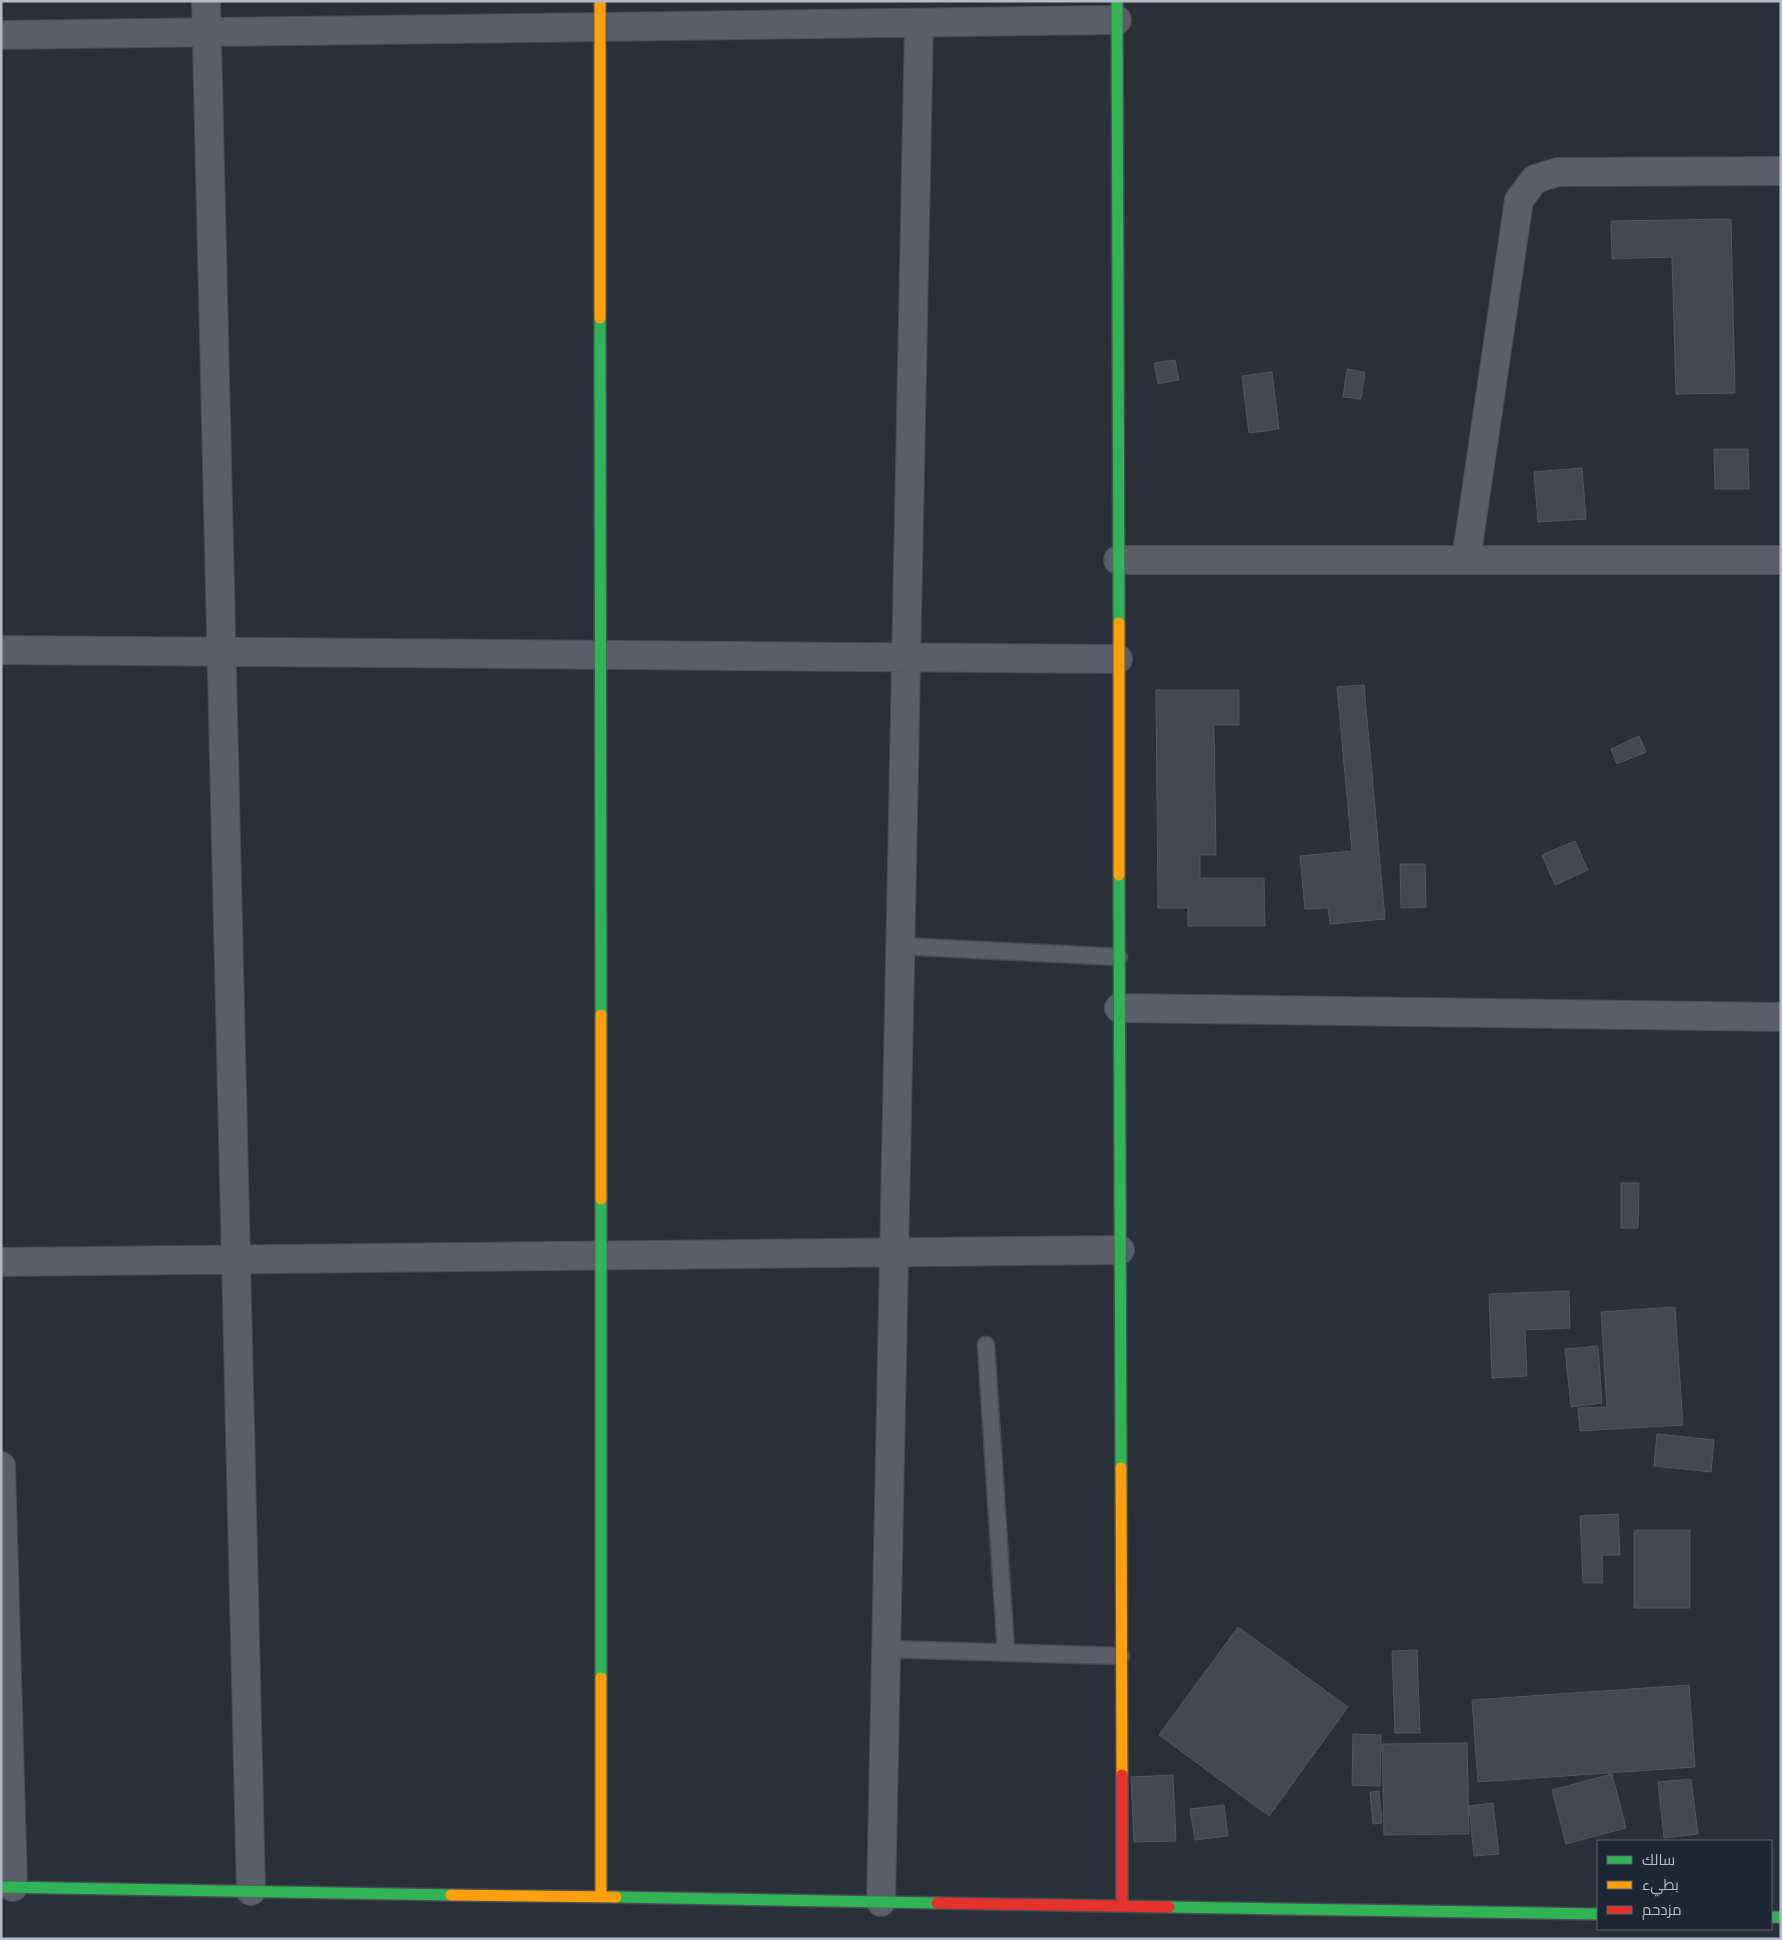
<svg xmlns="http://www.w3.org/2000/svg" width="1782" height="1940" font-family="'Noto Sans',Cairo,sans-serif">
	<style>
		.building { fill: #444950; stroke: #52575f }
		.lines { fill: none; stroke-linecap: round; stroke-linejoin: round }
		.lane-casing { stroke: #484c53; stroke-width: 19 }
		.street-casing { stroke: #484c53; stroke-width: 30 }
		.fast-casing { stroke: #484c53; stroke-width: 14 }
		.slow-casing { stroke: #484c53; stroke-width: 14 }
		.jam-casing { stroke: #484c53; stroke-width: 14 }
		.lane { stroke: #5a5e66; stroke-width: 16 }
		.street { stroke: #5a5e66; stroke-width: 28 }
		.fast { stroke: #30b455; stroke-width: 11 }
		.slow { stroke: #ff9f0a; stroke-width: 11 }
		.jam { stroke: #e5322d; stroke-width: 11 }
	</style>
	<rect width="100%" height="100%" fill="#2a3038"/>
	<path class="building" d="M1731,219L1735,393L1676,394L1672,257L1612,259L1611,221Z
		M1175,360L1179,380L1158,384L1154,363Z
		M1347,369L1365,372L1361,399L1343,397Z
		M1272,372L1279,429L1249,433L1242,376Z
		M1714,449H1748L1749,489H1715Z
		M1582,468L1586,519L1538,522L1534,472Z
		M1364,685L1385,919L1330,924L1328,908L1305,909L1300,856L1352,851L1337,687Z
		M1156,690H1239V725H1214L1216,855H1200V878H1264L1265,926H1188V908H1158Z
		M1639,736L1646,752L1617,764L1611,749Z
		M1575,841L1588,870L1555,885L1542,855Z
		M1400,864H1425L1426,907L1401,908Z
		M1621,1183H1639L1638,1228H1621Z
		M1569,1291L1570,1328L1525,1330L1527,1376L1492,1378L1489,1294Z
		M1675,1307L1683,1425L1580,1431L1578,1408L1607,1407L1601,1312Z
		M1598,1346L1602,1403L1571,1407L1565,1349Z
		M1657,1434L1714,1440L1711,1472L1654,1466Z
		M1618,1514L1620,1555H1602L1603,1583H1583L1580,1516Z
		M1634,1530H1690V1608H1634Z
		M1238,1627L1348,1707L1269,1816L1159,1735Z
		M1417,1650L1420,1733H1395L1392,1651Z
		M1689,1685L1695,1767L1478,1782L1472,1700Z
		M1353,1734L1381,1735L1380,1786L1352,1785Z
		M1467,1743L1469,1834L1384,1835L1382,1744Z
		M1612,1774L1626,1828L1566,1844L1552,1790Z
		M1173,1775L1176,1841L1134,1842L1131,1777Z
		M1691,1779L1698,1834L1664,1838L1658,1782Z
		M1379,1791L1382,1823L1373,1824L1370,1792Z
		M1493,1803L1499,1854L1474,1856L1469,1806Z
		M1224,1805L1228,1836L1195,1840L1190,1809Z"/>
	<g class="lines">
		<defs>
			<path id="lane" d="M900,946L1119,957
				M986,1345L1006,1652
				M886,1649L1121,1656"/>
			<path id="street" d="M206,1L251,1891
				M1,35L1117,20
				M1118,560H1781
				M1466,560L1519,200L1535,179L1558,172L1781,171
				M1,650L1118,659
				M1119,1008L1781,1017
				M1,1262L1120,1250
				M1,1466L13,1887
				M881,1902L919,23"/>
			<path id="fast" d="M1117,1L1119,623
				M600,318L601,1015
				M1119,875L1121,1468
				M601,1199V1678
				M1,1887L451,1895
				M616,1897L937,1903
				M1169,1907L1598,1914
				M1771,1917H1781"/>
			<path id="slow" d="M600,1V318
				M1119,623V875
				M601,1015V1199
				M1121,1468L1122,1775
				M601,1678V1897
				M451,1895L616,1897"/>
			<path id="jam" d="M1122,1775V1905
				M937,1903L1169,1907"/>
		</defs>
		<use href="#lane" class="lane-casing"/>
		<use href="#street" class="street-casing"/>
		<use href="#fast" class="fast-casing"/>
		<use href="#slow" class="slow-casing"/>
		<use href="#jam" class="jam-casing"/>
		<use href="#lane" class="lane"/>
		<use href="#street" class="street"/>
		<use href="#fast" class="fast"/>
		<use href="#slow" class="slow"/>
		<use href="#jam" class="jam"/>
	</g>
	<rect width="1782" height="1940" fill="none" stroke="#b4bcc9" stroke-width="5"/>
	<rect x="1597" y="1840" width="175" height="90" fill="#1d2633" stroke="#59626f"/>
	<rect x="1607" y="1856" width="25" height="8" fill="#30b455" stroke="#59626f"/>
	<text x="1642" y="1865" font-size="15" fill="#b4bcc9">سالك</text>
	<rect x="1607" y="1881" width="25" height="8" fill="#ff9f0a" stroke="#59626f"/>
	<text x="1642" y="1890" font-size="15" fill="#b4bcc9">بطيء</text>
	<rect x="1607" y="1906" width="25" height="8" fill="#e5322d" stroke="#59626f"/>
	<text x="1642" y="1915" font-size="15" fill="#b4bcc9">مزدحم</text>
</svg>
